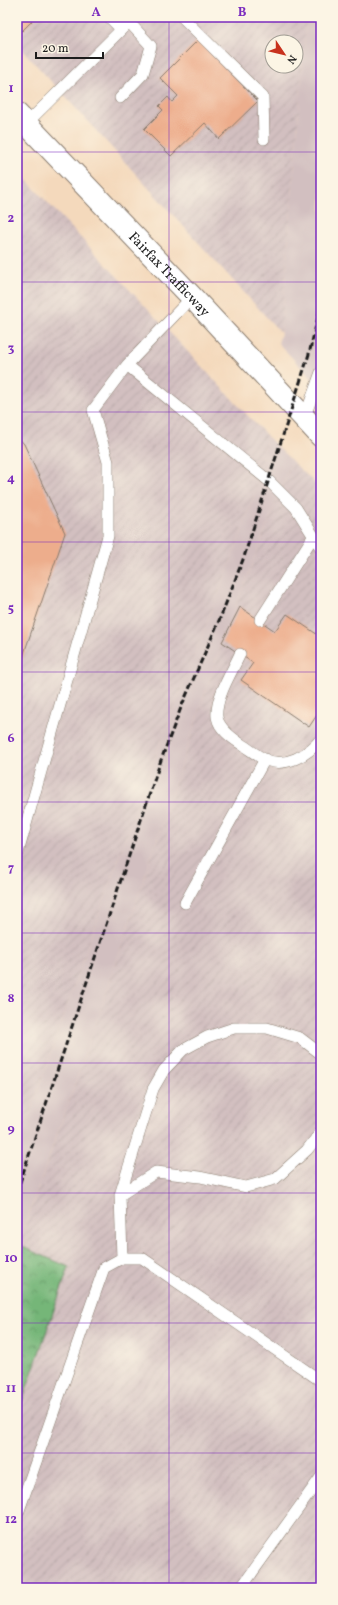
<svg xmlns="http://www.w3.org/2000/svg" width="338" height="1605" font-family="Vollkorn,serif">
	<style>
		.industrial { fill: url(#industrial-furrows); fill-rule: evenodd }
		.railway { fill: #d2bfc0 }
		.forest { fill: url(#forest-crowns); stroke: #48694a }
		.building { fill: #edad8c }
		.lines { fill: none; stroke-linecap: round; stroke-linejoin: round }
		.lane-casing { stroke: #887a6c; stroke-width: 12 }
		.secondary-casing { stroke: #887a6c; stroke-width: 24 }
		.lane { stroke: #fff; stroke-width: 11 }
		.secondary { stroke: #fff; stroke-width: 22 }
		.rail { stroke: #1c1c1c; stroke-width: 3; stroke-dasharray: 6 3; stroke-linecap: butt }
		.grid { fill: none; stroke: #7b2cbf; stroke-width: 1; stroke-opacity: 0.55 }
		.labels { text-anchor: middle; stroke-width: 3; stroke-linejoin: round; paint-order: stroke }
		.street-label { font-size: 14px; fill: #1c1c1c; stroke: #fcf5e5 }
		.neatline { fill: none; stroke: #7b2cbf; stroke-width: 1.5 }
		.grid-label { font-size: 13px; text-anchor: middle; font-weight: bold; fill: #7b2cbf }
	</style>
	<defs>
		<pattern id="industrial-furrows" width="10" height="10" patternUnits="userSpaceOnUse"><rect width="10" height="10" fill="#d2bfc0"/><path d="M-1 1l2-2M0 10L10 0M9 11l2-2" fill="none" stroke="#b4a4a4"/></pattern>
		<pattern id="forest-crowns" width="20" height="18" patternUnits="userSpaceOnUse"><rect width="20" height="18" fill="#75b678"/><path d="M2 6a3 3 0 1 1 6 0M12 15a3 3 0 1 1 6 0" fill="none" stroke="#5f9362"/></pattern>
	</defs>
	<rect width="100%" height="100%" fill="#fcf5e5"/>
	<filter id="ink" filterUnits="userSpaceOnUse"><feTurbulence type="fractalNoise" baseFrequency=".025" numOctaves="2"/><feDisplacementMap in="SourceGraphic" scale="8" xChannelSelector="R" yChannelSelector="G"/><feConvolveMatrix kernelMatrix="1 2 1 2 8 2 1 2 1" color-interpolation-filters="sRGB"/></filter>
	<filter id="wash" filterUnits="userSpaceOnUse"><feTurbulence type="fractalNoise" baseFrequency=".012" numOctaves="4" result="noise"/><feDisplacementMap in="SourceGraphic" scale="16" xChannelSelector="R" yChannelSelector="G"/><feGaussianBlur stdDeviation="0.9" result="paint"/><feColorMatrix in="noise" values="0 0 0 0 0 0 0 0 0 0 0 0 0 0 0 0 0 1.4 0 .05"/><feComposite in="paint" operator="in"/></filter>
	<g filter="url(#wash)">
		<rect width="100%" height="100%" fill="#f4d9bc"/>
		<path class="industrial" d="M17,17H305L306,24L281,333L17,44ZM272,42H296V66H272Z
			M17,170L267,436L255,492L237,545L143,788L17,1151Z
			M292,461L321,489V1588H17V1416L69,1267L18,1245L98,1018L222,642Z"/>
		<path class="railway" d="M305,17H321V388L278,343L281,333L306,24Z
			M267,436L292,461L222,642L98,1018L17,1247V1151L143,788L237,545L255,492Z"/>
		<path class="forest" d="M18,1245L69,1267L17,1416V1247Z"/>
		<g id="blocks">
			<path class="building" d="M17,17H36L22,31L17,26Z
				M198,40L258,101L219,139L205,123L171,156L144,129L163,110L159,106L168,97L172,102L178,96L160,78Z
				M17,436L24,444L65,533L17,674Z
				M240,607L275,631L287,614L321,637V709L309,727L241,680L253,663L222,642Z"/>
		</g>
	</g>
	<g filter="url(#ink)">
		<use href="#blocks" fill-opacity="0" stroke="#887a6c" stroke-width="1"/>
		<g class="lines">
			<defs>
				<path id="lane" d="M109,17L121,29
					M182,17L263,97L264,139
					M120,98L143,74L151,46L129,22
					M26,124L134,17
					M127,365L269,481L296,508L321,548
					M304,419L321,372
					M260,620L313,537
					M240,654C232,672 215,698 217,717C219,729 232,738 241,744C249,749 256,755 264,759C285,769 308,755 321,739
					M17,856L108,536V462L93,410L127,365L192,297
					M185,903L265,759
					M321,1054L300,1038L267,1028H234L207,1037L183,1050L164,1070L153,1089L120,1195L156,1172L200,1177L246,1187L275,1179L307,1150L321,1132
					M120,1195L122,1258
					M17,1516L104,1268L122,1258H142L321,1381
					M241,1588L321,1477"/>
				<g id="secondary">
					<path id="s1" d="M17,114L192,297L321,436"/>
				</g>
			</defs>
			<use href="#lane" class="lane-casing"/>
			<use href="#secondary" class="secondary-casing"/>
			<use href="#lane" class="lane"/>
			<use href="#secondary" class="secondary"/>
			<path class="rail" d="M17,1191L161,760L182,705L221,616L244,557L309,354L321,305"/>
		</g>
	</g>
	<path class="grid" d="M169,17V1588M17,152H321M17,282H321M17,412H321M17,542H321M17,672H321M17,802H321M17,933H321M17,1063H321M17,1193H321M17,1323H321M17,1453H321"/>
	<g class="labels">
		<g class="street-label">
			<text dy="5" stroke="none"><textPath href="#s1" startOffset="221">Fairfax Trafficway</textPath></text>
		</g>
	</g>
	<rect width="338" height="1605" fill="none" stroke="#fcf5e5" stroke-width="44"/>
	<g transform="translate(284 54) rotate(125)"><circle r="19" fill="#fcf5e5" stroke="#a29e95"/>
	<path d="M0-3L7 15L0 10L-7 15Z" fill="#c8321e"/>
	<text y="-6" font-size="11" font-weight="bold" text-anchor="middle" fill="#1c1c1c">N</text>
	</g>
	<path d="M36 52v6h67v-6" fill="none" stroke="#1c1c1c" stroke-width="2"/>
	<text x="42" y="52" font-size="12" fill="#1c1c1c" stroke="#fcf5e5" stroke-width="3" paint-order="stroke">20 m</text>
	<rect x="22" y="22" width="294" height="1561" class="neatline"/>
	<g class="grid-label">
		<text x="96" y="16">A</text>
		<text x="242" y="16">B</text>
		<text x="11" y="92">1</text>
		<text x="11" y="222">2</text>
		<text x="11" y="352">3</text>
		<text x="11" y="482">4</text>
		<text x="11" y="612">5</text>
		<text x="11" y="742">6</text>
		<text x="11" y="872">7</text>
		<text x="11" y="1002">8</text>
		<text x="11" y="1132">9</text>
		<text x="11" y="1262">10</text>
		<text x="11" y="1392">11</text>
		<text x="11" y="1523">12</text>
	</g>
</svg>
